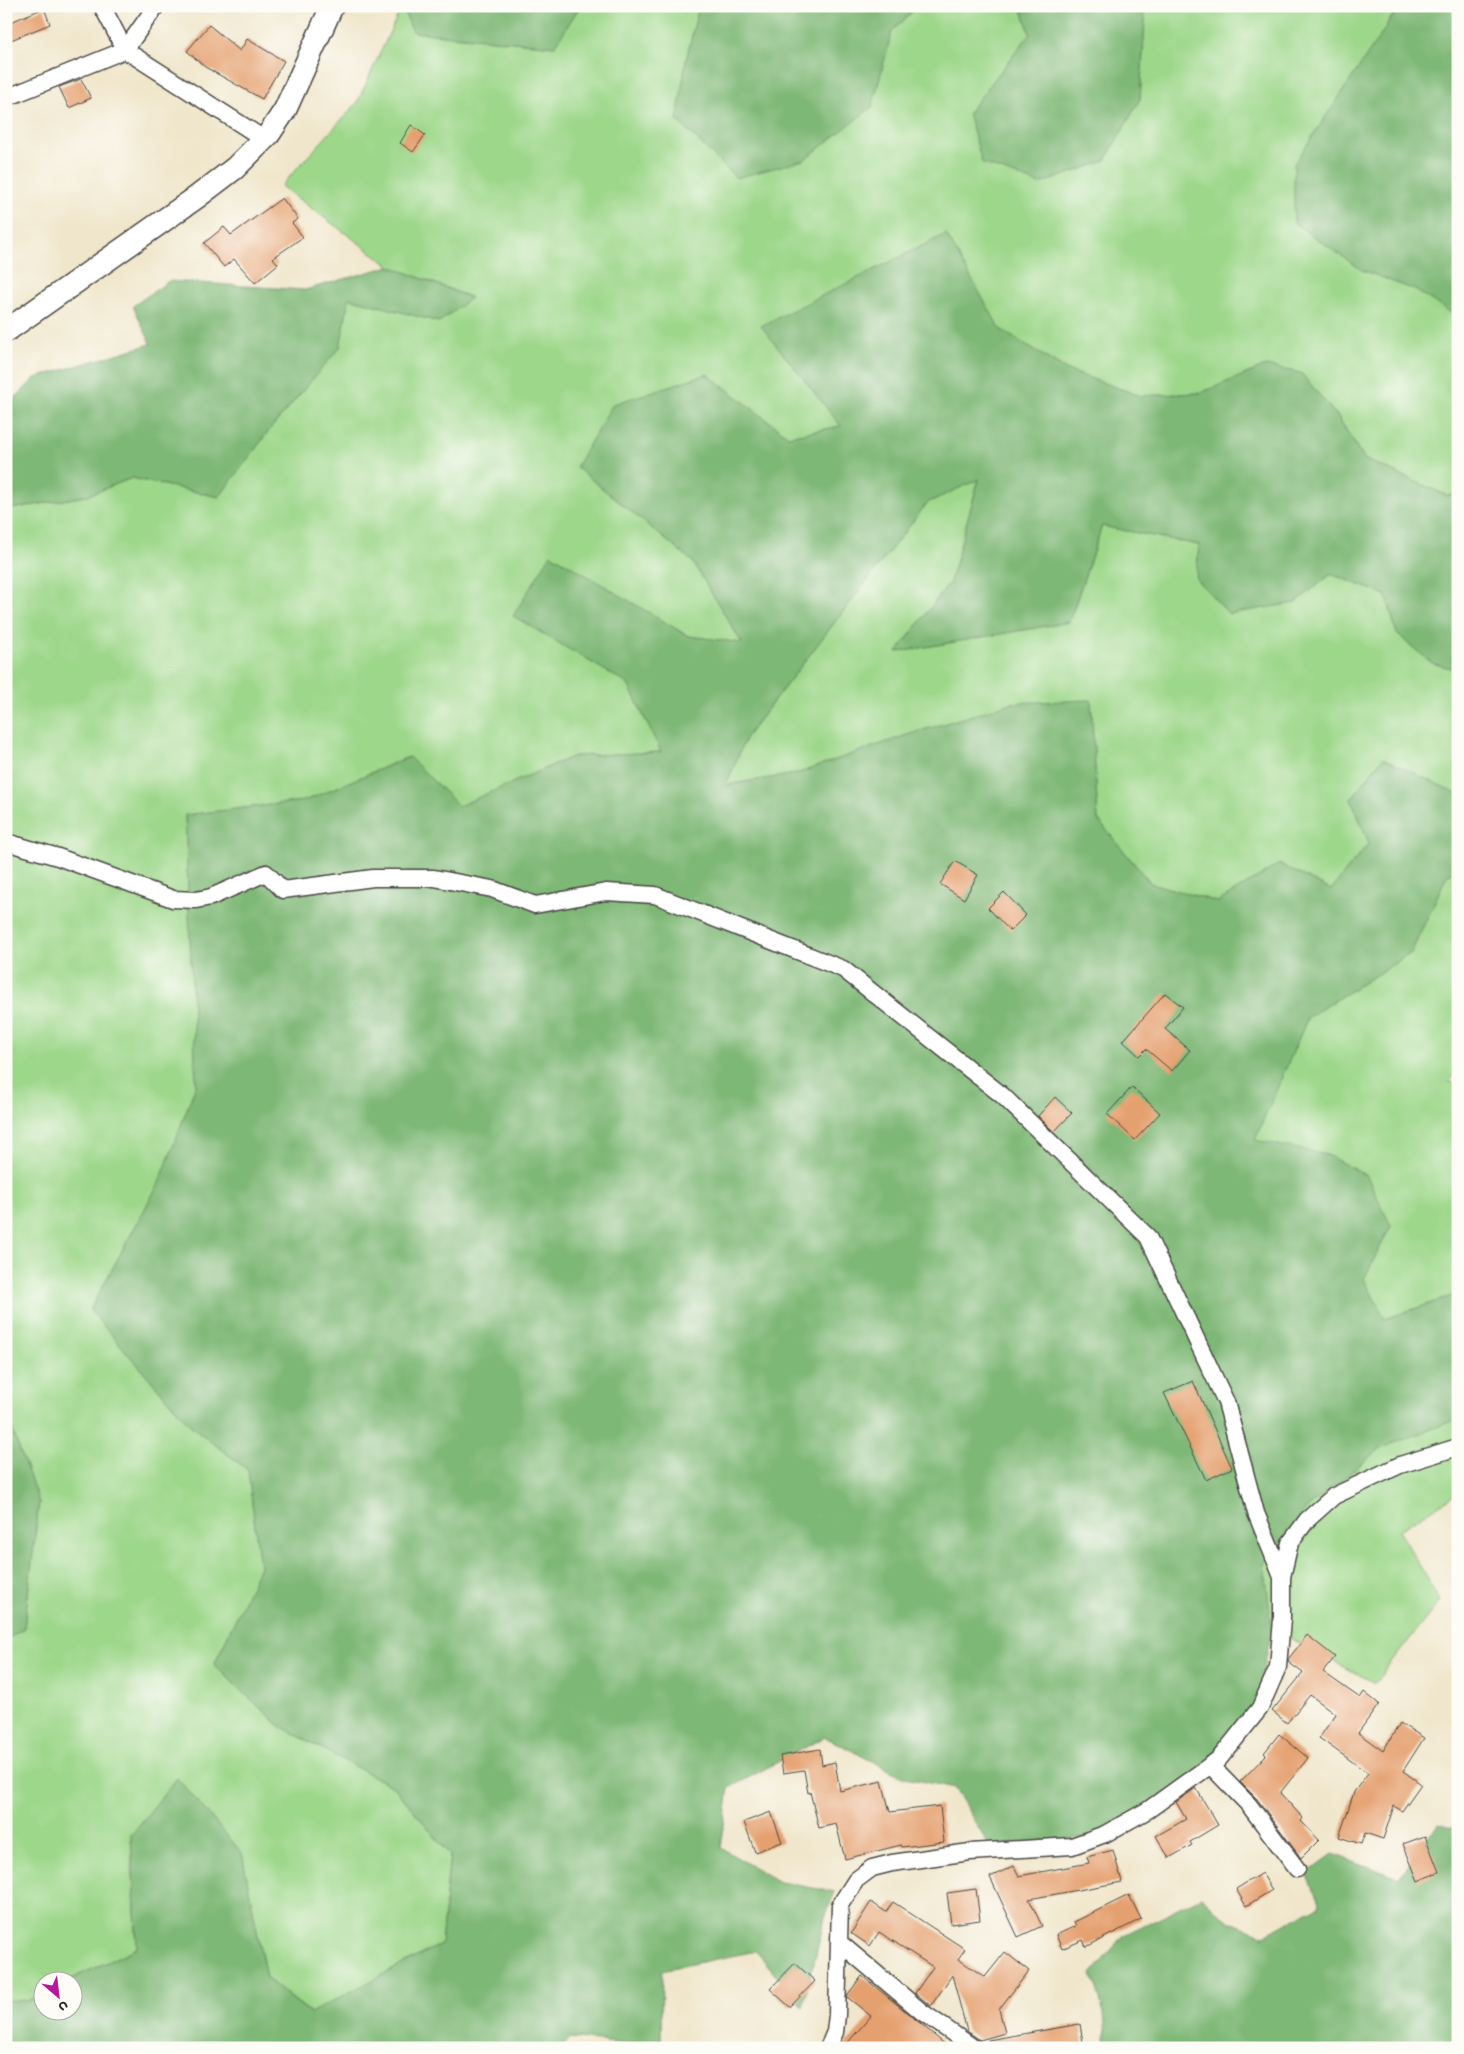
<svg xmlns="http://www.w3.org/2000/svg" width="1464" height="2054" font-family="'Gochi Hand',sans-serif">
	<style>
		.green { fill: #9dd78a; stroke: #64815a }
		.forest { fill: #7eb876; stroke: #547250 }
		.building { fill: #e5a06f }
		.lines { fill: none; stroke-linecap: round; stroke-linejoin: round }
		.street-casing { stroke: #494743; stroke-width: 19 }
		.secondary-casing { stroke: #494743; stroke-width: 25 }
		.street { stroke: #fff; stroke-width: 16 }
		.secondary { stroke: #fff; stroke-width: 22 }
	</style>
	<rect width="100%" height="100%" fill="#fdfcf7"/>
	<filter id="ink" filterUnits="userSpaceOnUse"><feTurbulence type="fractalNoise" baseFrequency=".02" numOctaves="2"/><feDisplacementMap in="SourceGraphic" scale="10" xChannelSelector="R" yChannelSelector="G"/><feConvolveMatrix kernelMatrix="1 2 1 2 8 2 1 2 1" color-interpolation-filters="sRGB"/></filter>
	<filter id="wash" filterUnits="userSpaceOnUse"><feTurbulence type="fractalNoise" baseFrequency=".0096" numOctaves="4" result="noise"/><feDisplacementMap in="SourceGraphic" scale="20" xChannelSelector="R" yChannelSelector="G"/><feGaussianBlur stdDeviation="1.12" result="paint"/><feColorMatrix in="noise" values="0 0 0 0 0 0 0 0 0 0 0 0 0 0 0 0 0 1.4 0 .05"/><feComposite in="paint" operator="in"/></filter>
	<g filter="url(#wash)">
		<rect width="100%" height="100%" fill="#f0e6cb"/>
		<path class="green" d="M402,6L413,32L554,46L580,6H699L686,60L872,107L892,31L918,6H1021L1030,34L968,113L1039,184L1105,161L1140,99L1145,20L1141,6H1400L1387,23L1362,270L1415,290L1458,317V492L1448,496L1364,459L1337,415L1266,366L1200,393L1141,396L1066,370L1000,329L946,235L841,426L788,436L707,374L577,467L692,561L742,643L688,636L551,555L514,616L628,684L662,752L574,756L459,806L408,757L304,801L185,815L196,1085L161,1179L90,1310L190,1425L248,1470L260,1567L214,1665L280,1726L395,1788L450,1855L441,1944L311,2013L266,1978L242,1853L131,1835L137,1948L67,1981L42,1982V1993L27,2001L6,2000V1640L24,1628L39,1503L6,1413V510L86,496L132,478L219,497L271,428L340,347L349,298L439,322L470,297L390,266L281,186L357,103Z
			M979,478L950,582L897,652L1069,622L1102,526L1199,545L1196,579L1295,603L1331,574L1386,595L1397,634L1432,663L1458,670V794L1382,759L1351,799L1369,843L1331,890L1279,864L1218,902L1150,883L1098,820L1091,701L1012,703L904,736L796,774L726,785L746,737L927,503Z
			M1458,868V1072L1448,1081L1458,1084V1295H1455L1385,1319L1363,1279L1391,1226L1254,1140L1308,1017L1411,953L1447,875Z
			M1458,1419V1493L1399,1530L1440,1601L1375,1683L1272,1629L1264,1563L1309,1506L1381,1448Z"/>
		<path class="forest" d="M402,6H580L555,46L413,32Z
			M699,6H918L892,31L872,107L804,160L736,178L677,120L686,60Z
			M1021,6H1141L1145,20L1140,99L1105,161L1039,184L982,163L968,113L1030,34Z
			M1400,6H1458V317L1415,290L1362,270L1294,223V164Z
			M946,234L1000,329L1066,370L1141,396L1200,393L1266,366L1301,373L1337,416L1364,459L1448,496L1458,492V670L1432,663L1397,634L1386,595L1331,574L1295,603L1229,614L1196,579L1199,545L1102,526L1069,622L897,652L950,582L979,479L927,503L746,737L726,785L796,774L904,736L1012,703L1091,700L1098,820L1150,883L1218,902L1279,864L1331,890L1369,843L1351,799L1383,758L1458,794V868L1447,875L1411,953L1308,1017L1255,1140L1327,1155L1367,1176L1391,1226L1364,1279L1385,1319L1455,1295H1458V1419L1381,1448L1309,1506L1264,1563L1272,1629L1256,1707L1188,1781L1094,1837L989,1846L955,1788L905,1778L825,1737L729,1788L721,1848L779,1882L835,1892L825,1917L803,2007L756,1951L662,1970L661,2048L570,2038L560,2048H6V2000L27,2001L42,1993V2012H72V1982L67,1981L137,1948L131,1835L177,1778L242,1853L266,1978L310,2013L441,1944L450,1855L395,1788L280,1726L214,1665L260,1567L248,1470L190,1425L90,1310L161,1179L196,1085L185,815L304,801L409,757L459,806L574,756L661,752L628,684L513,616L551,554L688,636L742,643L692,561L576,467L613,404L707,374L788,436L841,426L761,326Z
			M390,266L471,298L439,322L349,298L340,347L271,428L219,497L132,478L86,496L6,510V407L35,378L151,344L133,306L169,281L305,290Z
			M6,1413L39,1502L24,1628L6,1640Z
			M1438,1824L1458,1828V2048H1107L1104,2013L1092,1973L1124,1935L1201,1897L1230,1922L1265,1935L1320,1905L1307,1873L1333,1854L1399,1878Z"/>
		<g id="blocks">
			<path class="building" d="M44,8L50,24L11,40L6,30V24Z
				M209,25L240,51L247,39L284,61L262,99L205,67L187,51Z
				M81,79L91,98L69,108L59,87Z
				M411,125L425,135L413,152L400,143Z
				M282,198L298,219L292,223L303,237L273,258L278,264L255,283L234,259L224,267L204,243L224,227L231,235Z
				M955,861L978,875L964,899L940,884Z
				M1004,892L1026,915L1010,931L988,908Z
				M1165,993L1183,1007L1165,1029L1190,1050L1172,1071L1146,1049L1139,1056L1123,1041Z
				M1132,1087L1160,1113L1135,1140L1107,1114Z
				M1055,1097L1072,1113L1054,1132L1038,1116Z
				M1193,1381L1232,1468L1206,1480L1164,1393Z
				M1307,1635L1335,1657L1323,1672L1360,1698L1364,1692L1379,1704L1358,1733L1383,1751L1400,1723L1424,1738L1403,1771L1421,1784L1402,1811L1394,1806L1383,1839L1365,1833L1361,1844L1339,1837L1354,1792L1368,1773L1319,1738L1336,1714L1310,1695L1287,1723L1272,1711L1303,1673L1288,1662L1289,1658Z
				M1279,1734L1308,1758L1280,1793L1303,1818L1301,1821L1319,1840L1301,1858L1257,1799L1240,1782L1266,1755L1264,1753Z
				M820,1749L822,1765L835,1762L840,1791L882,1781L890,1812L940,1806L944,1842L902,1847L901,1845L845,1859L836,1824L819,1828L810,1792L808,1793L804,1770L783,1773L780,1756Z
				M1196,1788L1218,1825L1190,1842L1192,1845L1169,1858L1156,1836L1186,1819L1176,1802Z
				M771,1812L782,1842L755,1852L744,1822Z
				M1425,1836L1439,1872L1418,1881L1403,1844Z
				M1113,1850L1122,1882L1029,1899L1042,1926L1018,1937L990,1877L1014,1866L1019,1876L1089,1863L1087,1857Z
				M1262,1873L1272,1890L1246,1906L1236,1889Z
				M976,1889L980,1920L951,1924L947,1893Z
				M1129,1895L1141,1919L1086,1947L1083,1940L1062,1949L1056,1935L1076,1926L1074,1922Z
				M871,1902L886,1912L893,1902L965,1949L958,1959L985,1977L1005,1952L1029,1971L999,2009L1005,2033L980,2040L967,2031L952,1975L931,2006L915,1993L933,1967L879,1932L870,1946L851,1933Z
				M795,1963L815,1981L790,2007L770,1989Z
				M862,1976L920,2023L949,2048H843L871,2016L847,1997L848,1994Z
				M1080,2024L1084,2048H989L988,2040Z"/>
		</g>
	</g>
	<g filter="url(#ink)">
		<use href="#blocks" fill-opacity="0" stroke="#494743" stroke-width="1"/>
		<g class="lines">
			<defs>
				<path id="street" d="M102,6L125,50L156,6
					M6,98L125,50L264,139
					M6,842L58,857L173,899L196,900L211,897L266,873L283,890L373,878H434L492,889L535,905L606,892L655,895L843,969L1003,1096L1148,1237L1226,1402L1256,1513L1282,1577
					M1210,1765L1249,1805L1297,1869
					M840,1943L922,2012L974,2048
					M828,2048L835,2032L837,2015L840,1905L856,1880L872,1868L892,1863L970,1852L1072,1846L1105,1834L1148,1810L1219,1759L1260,1708L1278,1667L1282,1619V1577L1290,1543L1307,1520L1334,1496L1400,1465L1458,1447"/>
				<path id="secondary" d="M6,331L197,197L235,168L269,134L285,110L332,6"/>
			</defs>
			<use href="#street" class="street-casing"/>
			<use href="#secondary" class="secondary-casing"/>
			<use href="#street" class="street"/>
			<use href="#secondary" class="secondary"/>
		</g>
	</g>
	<rect width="1464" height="2054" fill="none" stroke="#fdfcf7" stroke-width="25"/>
	<g transform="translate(58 1996) rotate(152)"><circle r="24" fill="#fdfcf7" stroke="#a9a8a5"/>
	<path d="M0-4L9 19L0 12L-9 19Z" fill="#b5179e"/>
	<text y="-8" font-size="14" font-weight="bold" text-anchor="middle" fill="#2b2b2b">U</text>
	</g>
</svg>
